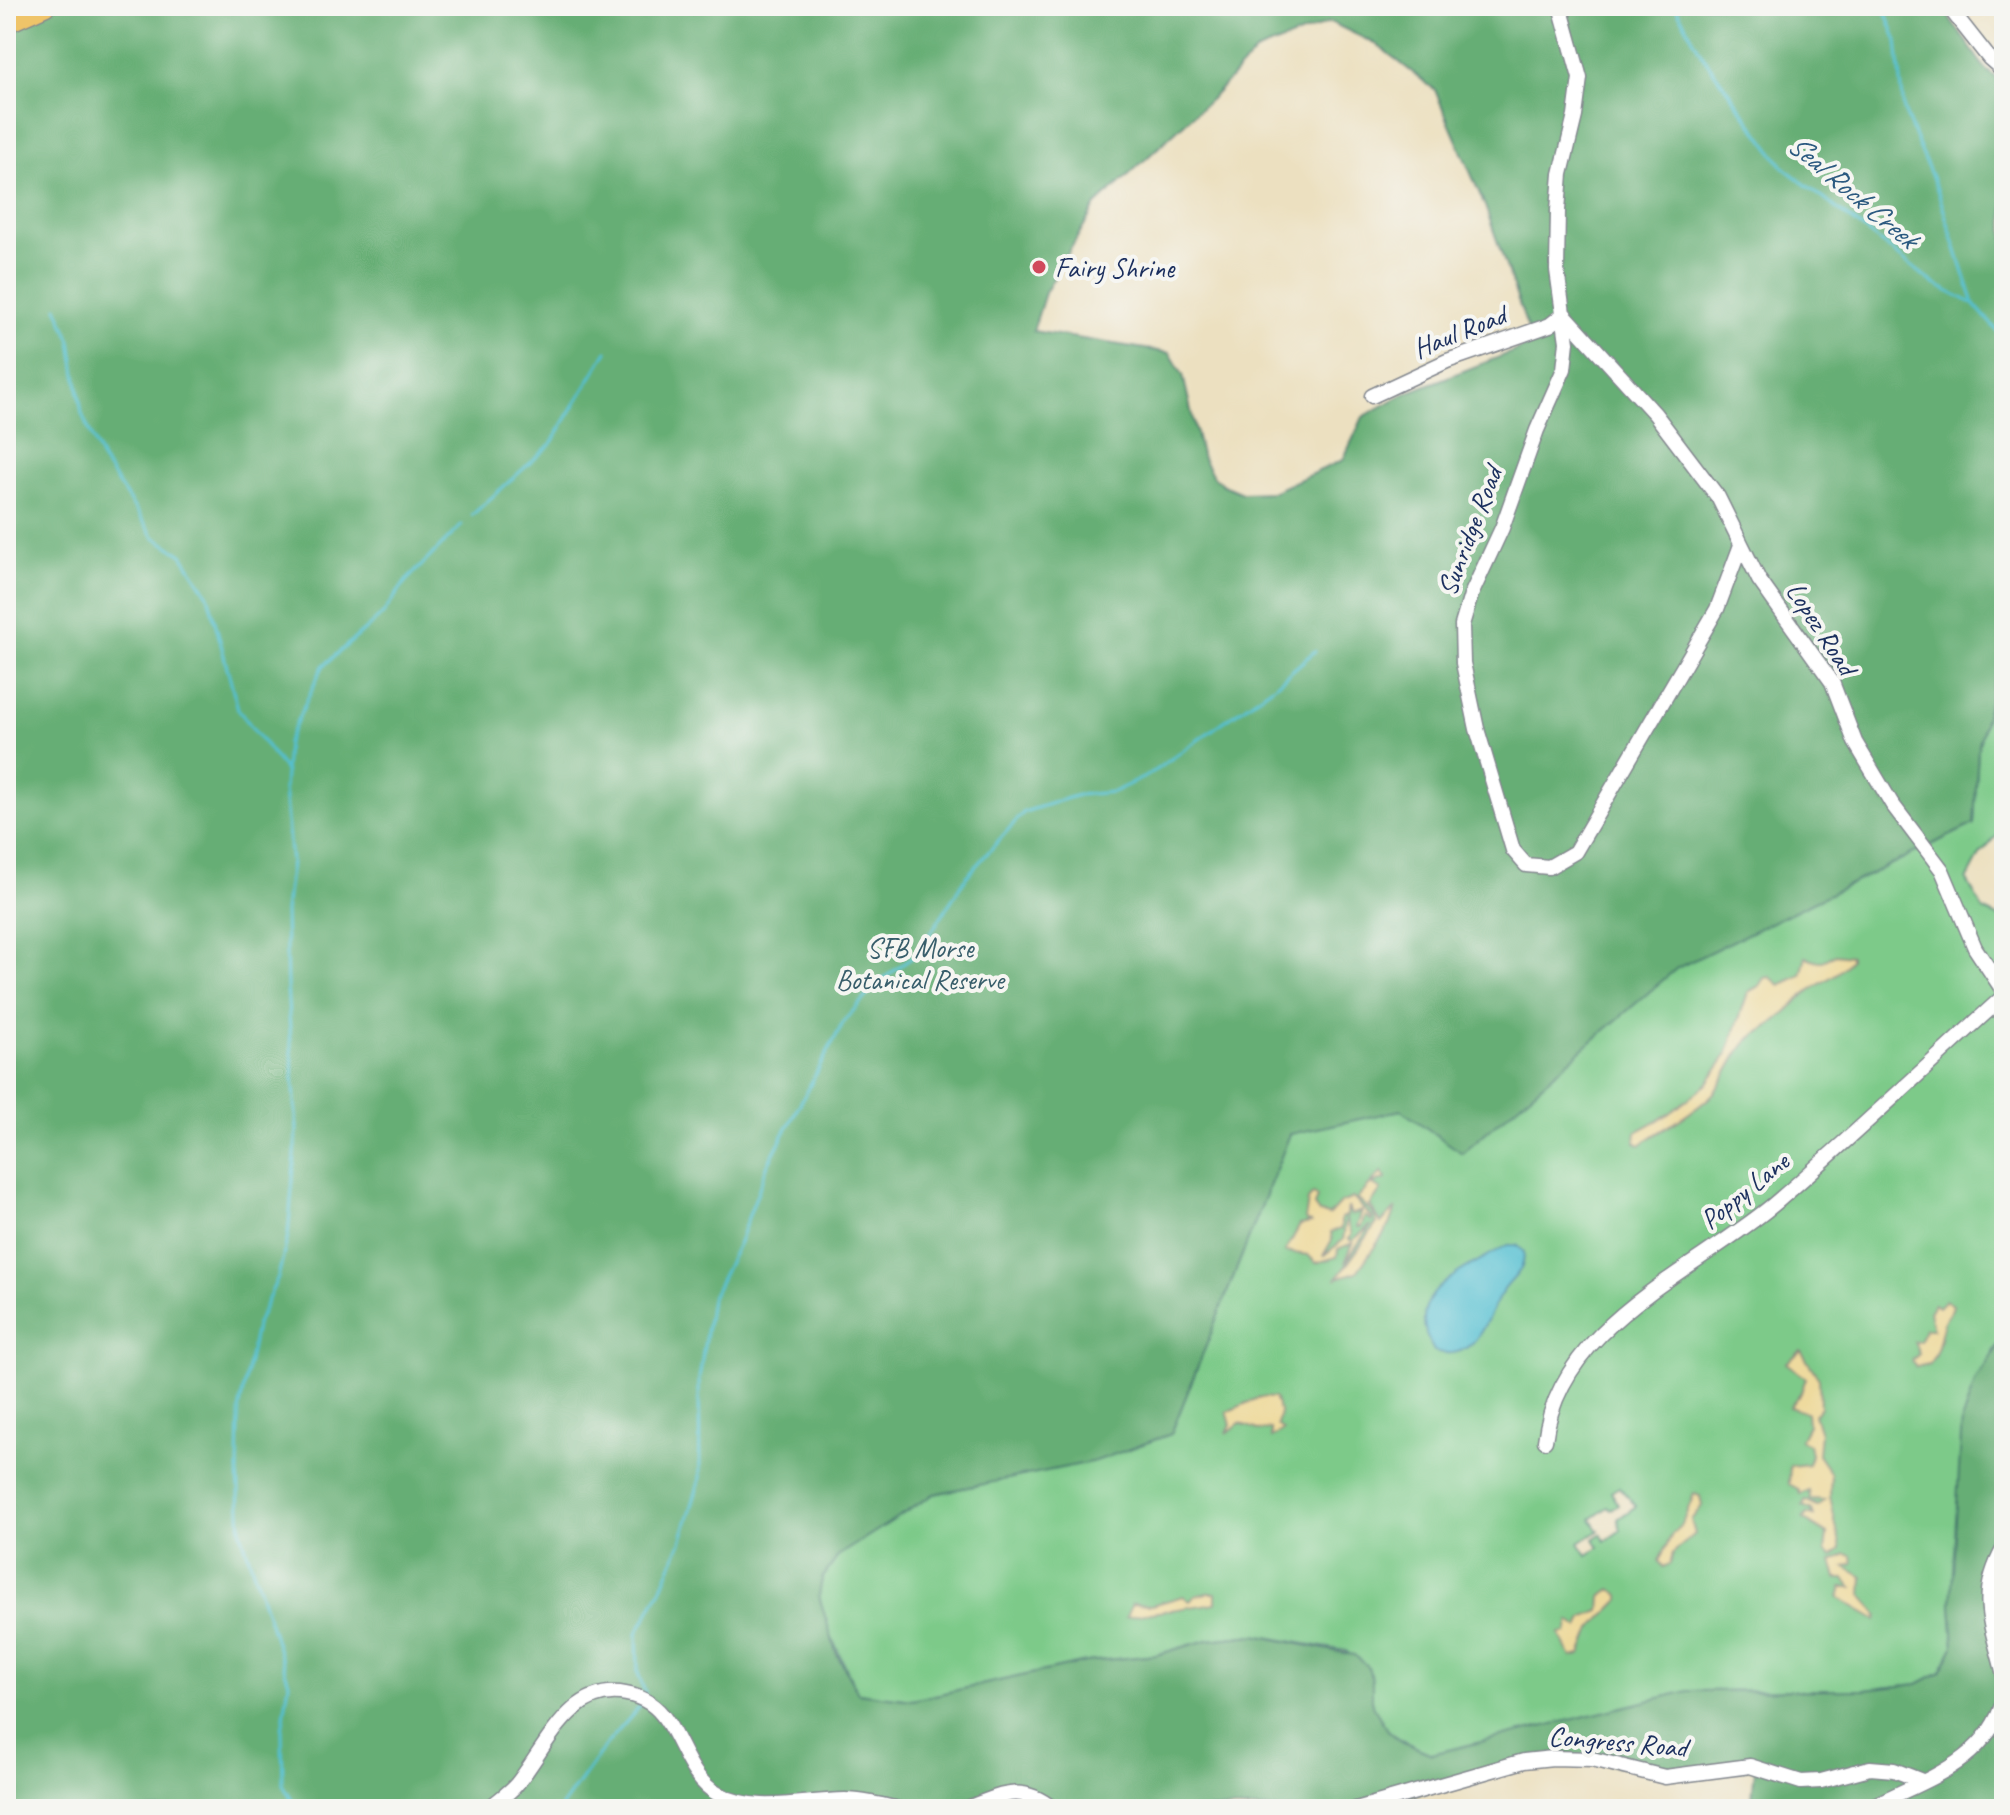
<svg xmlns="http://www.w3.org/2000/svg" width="2010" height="1815" font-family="Caveat,sans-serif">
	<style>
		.green { fill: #7dca89; stroke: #4c7c74; stroke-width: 2; fill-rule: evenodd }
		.forest { fill: #66ae75; stroke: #406e6a; stroke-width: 2; fill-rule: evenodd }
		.sand { fill: #eeda9e; stroke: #84847e; stroke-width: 2 }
		.water { fill: #55c0d1; stroke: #387898; stroke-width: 2 }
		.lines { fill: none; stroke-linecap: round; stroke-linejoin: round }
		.stream { stroke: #55c0d1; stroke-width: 3 }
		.minor-casing { stroke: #84888f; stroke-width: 17 }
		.major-casing { stroke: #84888f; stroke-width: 21 }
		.minor { stroke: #fff; stroke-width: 14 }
		.major { stroke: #efc469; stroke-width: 18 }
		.poi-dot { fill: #d1495b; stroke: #f6f6f2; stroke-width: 3 }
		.labels { text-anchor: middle; stroke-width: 8; stroke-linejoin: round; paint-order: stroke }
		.poi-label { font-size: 28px; fill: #1b2f5e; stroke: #f6f6f2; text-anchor: start }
		.street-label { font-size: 28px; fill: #1b2f5e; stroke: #f6f6f2 }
		.park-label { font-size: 28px; fill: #385e6b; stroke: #f6f6f2 }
		.water-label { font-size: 30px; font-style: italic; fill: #2c5a80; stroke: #f6f6f2 }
	</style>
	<rect width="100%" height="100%" fill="#f6f6f2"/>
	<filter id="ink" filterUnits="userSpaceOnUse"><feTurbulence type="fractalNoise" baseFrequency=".0125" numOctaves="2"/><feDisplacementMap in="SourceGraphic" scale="16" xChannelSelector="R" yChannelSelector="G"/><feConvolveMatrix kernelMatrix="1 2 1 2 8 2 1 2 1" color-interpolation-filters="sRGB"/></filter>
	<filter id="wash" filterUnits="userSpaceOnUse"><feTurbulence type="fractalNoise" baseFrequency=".006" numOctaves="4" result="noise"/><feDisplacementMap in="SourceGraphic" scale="32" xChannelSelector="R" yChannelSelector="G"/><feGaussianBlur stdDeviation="1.8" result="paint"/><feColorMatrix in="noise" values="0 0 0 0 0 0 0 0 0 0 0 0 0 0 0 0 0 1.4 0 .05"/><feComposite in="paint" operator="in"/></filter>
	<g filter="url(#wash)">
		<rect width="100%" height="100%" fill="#ece0c0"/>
		<path class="green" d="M2004,641V828L1980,855L1967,880L1983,910L2004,920V1338L1993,1351L1951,1604L1954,1646L1941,1672L1918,1684L1864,1690L1690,1691L1432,1754C1408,1744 1374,1730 1371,1700C1370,1691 1373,1683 1371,1674L1346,1651L1255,1635L1207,1640L1156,1655L1086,1662L912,1700L858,1693L826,1626L847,1784L660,851L904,1512L934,1494L1096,1460L1171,1434L1290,1134L1401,1110L1462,1152L1676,968L1974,824L1978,749ZM1619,1487L1636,1506L1618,1519L1621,1530L1605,1541L1601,1534L1594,1539L1599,1547L1587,1555L1579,1543L1599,1531L1591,1519L1608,1507L1611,1510L1619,1505L1611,1492Z"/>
		<path class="forest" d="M6,6H1941L1986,70L2004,83V641L1978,749L1974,824L1677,968L1462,1153L1401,1110L1290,1134L1171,1434L1096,1461L934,1494L839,1555L822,1579L819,1596L836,1652L858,1693L912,1700L1086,1662L1156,1655L1207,1640L1255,1635L1354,1655L1368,1666L1372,1681V1705L1388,1730L1402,1742L1432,1754L1688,1691L1864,1690L1918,1684L1941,1672L1954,1646L1951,1604L1962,1419L1976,1379L2004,1338V1809H1751L1755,1768L1690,1776L1567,1758L1356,1809H1053L1036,1796L965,1809H899L882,1805L792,1809H6ZM1330,22L1376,44L1435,90L1485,206L1533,344L1404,394L1363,417L1343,460L1272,492L1242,493L1223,485L1213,476L1201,455L1183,375L1170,353L1033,331L1045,293L1096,205L1215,95L1255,52Z"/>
		<path class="sand" d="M1835,954L1850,956V960C1838,978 1817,982 1802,997C1789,1009 1775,1024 1760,1032C1734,1045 1729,1080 1709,1098C1688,1117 1665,1127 1640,1145L1635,1142L1636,1132L1669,1114L1707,1084L1727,1055L1748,992L1759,986L1764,978L1770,977L1780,985L1801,975L1806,957C1821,962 1821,964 1835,954Z
			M1382,1172L1386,1179L1372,1184L1381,1190L1370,1206L1381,1223L1396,1208L1390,1225L1357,1272L1337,1278L1377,1223L1373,1213L1357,1199Z
			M1313,1194L1317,1197L1314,1206L1319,1213L1329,1215L1340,1203L1353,1198L1372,1218V1221L1365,1216L1361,1227H1357L1362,1211L1351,1215L1348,1207L1347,1216L1341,1218V1229L1331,1232L1332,1240L1323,1256L1343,1240L1346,1219L1352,1234L1349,1239L1352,1241L1371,1225L1345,1263L1353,1243L1338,1249L1337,1257L1316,1263L1308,1255L1285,1252L1300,1225L1311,1223L1305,1219L1308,1200Z
			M1945,1300L1953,1305C1952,1314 1946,1314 1944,1322C1939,1338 1940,1350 1929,1364L1916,1367L1912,1360L1919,1354L1914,1342L1920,1341L1924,1329H1933L1929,1312L1934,1304L1938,1307Z
			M1801,1351L1819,1379L1820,1407L1814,1415L1820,1433L1818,1455L1831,1474L1830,1497L1841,1549L1832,1556L1825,1551L1827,1534L1803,1519L1807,1514L1814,1516L1812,1510L1803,1506L1805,1500L1818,1506L1825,1500L1810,1499L1809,1491L1800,1494L1798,1489L1789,1484L1790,1466L1808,1464L1811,1455L1809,1444L1800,1440L1808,1425L1807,1413L1789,1407L1801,1392L1806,1378L1786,1363Z
			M1260,1397L1274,1398L1280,1413L1277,1425L1283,1431L1271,1438V1429L1260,1431L1240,1423L1227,1433L1231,1424L1227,1412Z
			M1694,1494L1700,1496L1702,1506L1691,1520L1695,1534L1673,1553L1670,1564L1663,1567L1659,1561L1672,1534L1682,1524Z
			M1846,1554L1852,1556L1853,1564L1845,1567L1863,1577L1862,1595L1878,1615L1877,1620L1839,1598L1842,1587H1852L1844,1579H1837L1832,1561Z
			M1611,1590L1620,1595V1600L1591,1629L1581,1655L1572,1657L1559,1634L1567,1633L1570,1621L1579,1628L1583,1618L1600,1611L1601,1597Z
			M1207,1593H1216V1603L1126,1617L1132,1604L1152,1605L1183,1596L1190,1601L1196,1595Z"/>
		<path class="water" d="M1507,1245H1517L1524,1252C1524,1274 1512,1277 1501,1294C1484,1321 1476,1364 1434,1351C1398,1292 1466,1270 1507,1245Z"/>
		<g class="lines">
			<path class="stream" d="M1675,6L1702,55L1784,168L1936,285L1974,304
				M1883,6L1897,41L1904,111L1937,189L1974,304L2004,339
				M57,307L71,341L82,414L102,460L154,537L182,555L208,595L238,709L286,772
				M472,515L551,444L607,351
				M645,1693L638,1673L637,1633L661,1590L681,1542L700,1479L699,1379L711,1299L739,1242L768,1164L844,1021L880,981L918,953L967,876L1024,812L1078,795L1113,792L1147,776L1274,686L1315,651
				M297,1809L283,1785L282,1730L289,1683L241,1532L238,1470L239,1411L256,1326L278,1277L288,1236L297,1130L287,987L285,911L291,862L284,789L287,742L323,666L383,614L406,581L462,525
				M560,1809L605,1746L642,1704"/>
		</g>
	</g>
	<g filter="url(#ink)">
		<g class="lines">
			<defs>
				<path id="minor" d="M1560,6L1580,78L1575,116L1561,174L1558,210L1557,270L1567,342L1564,369L1537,430L1502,528L1471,595L1462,625L1463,663L1477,729L1513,850L1526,865L1549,867L1575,852L1717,609L1741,545
					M1948,6L1989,58L2004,71
					M1564,314L1655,414L1718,497L1759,580L1832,682L1855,742L1892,804L1942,870L1975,948L2004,992
					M1372,396L1447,361L1550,325L1564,314
					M1545,1441C1559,1322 1699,1270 1779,1200C1855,1134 1929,1064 2004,996
					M2004,1548C1976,1597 1992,1625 2004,1675
					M307,1809H334
					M488,1809C497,1801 508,1794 516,1785C546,1749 570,1683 626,1694C643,1697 657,1706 666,1720C682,1743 691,1780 718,1794C757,1815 804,1800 845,1800C864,1800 881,1805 899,1809
					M965,1809C999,1796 1021,1782 1053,1809
					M1356,1809L1524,1761L1553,1758L1592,1759L1665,1777L1750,1766L1801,1782L1821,1781L1870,1768L1894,1770L1922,1781
					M1867,1809C1922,1780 1986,1764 2004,1699"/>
				<path id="major" d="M6,24L46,6"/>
			</defs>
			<use href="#minor" class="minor-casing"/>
			<use href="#major" class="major-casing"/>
			<use href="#minor" class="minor"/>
			<use href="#major" class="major"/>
		</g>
	</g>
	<circle class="poi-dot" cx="1039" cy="267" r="8"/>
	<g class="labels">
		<g class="poi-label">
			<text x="1055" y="277">Fairy Shrine</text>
		</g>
		<g class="street-label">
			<text transform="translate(1459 331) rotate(-22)" y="10">Haul Road</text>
			<text transform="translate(1469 531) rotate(-69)" y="10">Sunridge Road</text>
			<text transform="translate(1822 628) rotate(57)" y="10">Lopez Road</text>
			<text transform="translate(1744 1190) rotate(-39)" y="10">Poppy Lane</text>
			<text transform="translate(1618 1741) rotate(5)" y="10">Congress Road</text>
		</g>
		<g class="park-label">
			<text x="920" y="957">SFB Morse<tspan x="920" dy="32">Botanical Reserve</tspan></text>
		</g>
		<g class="water-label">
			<text transform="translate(1853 191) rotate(40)" y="10">Seal Rock Creek</text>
		</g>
	</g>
	<rect width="2010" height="1815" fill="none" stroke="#f6f6f2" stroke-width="32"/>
</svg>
